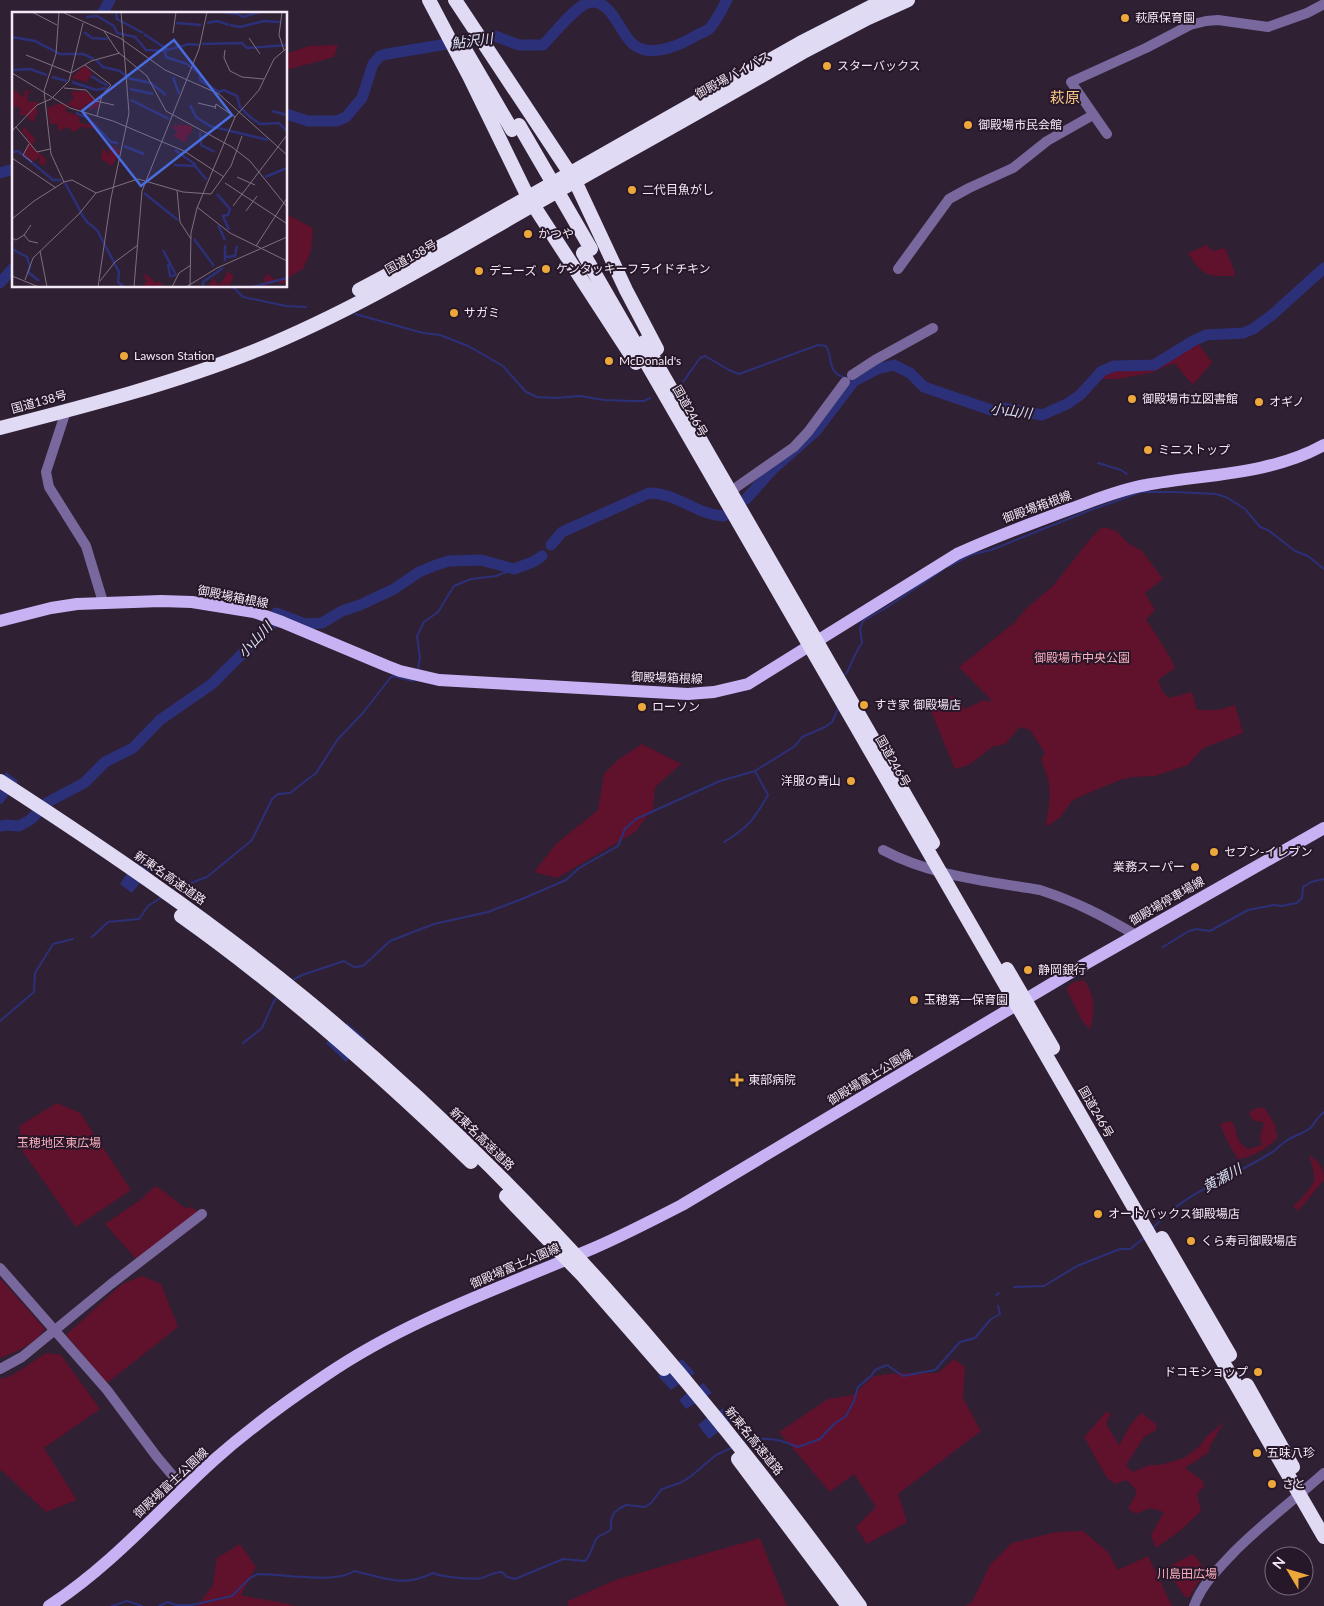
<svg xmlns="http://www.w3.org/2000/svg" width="1324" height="1606" font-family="Lato,'Noto Sans JP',sans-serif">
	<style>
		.green { fill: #60112b }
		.water { fill: #2c3079 }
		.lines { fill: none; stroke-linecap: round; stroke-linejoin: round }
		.stream { stroke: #2c3079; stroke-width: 2 }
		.river { stroke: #2c3079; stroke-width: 11 }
		.minor { stroke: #79689d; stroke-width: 10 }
		.major { stroke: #c7b3f4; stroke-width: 12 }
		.highway { stroke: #e1daf4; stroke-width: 14 }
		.highway-bridge { stroke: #e1daf4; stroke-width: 14 }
		.poi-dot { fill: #eda83b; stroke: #261729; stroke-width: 2 }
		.labels { text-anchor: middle; stroke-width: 4; stroke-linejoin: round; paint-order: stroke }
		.poi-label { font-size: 12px; fill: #f4e9f6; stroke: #261729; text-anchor: start }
		.street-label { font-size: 12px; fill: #f4e9f6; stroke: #261729 }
		.park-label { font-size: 12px; fill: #f9acbb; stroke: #261729 }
		.water-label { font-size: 14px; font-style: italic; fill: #dadff4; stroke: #261729 }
		.quarter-label { font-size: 15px; fill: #f8c886; stroke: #261729 }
		.inset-river { fill: none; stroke: #2c3079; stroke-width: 2.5 }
		.inset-road { fill: none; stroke: #7e7081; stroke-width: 1 }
		.view { fill: #486dde; fill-opacity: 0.15; stroke: #486dde; stroke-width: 2.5 }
		.inset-edge { fill: none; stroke: #f4e9f6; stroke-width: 2.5 }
	</style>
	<rect width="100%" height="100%" fill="#302033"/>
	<path class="green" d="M338,45L334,57L286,70V54L309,46Z
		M286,214L313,228L311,251L303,269L286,279Z
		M1207,245L1213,251L1225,248L1234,270L1235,276C1206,276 1205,278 1188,253Z
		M1194,336L1199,345L1212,362L1193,385L1174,363L1150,373L1116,379H1103L1064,402L1089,379L1110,363L1156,362Z
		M1101,528H1107L1116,531L1129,544L1142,551L1163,579L1145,593L1155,610L1146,619L1170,657L1175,668L1158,680L1163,692L1169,698L1192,692L1197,710H1218L1235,705L1243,733L1206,747L1200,751L1188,765L1155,776L1132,777L1120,780L1079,797L1072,801L1060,817L1048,826L1046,825C1048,810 1052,795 1048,779C1046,772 1043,766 1041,759L1045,753L1030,730L1020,727L1005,744L992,747L969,765L955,769L928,704L952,696L965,709L984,700L993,702L959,667L1014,623L1027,608L1053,586L1091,538Z
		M642,744L681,764L655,787L653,809L635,832L557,878L534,872L557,843L598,810L604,774L619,759Z
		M1084,980C1096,998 1095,1010 1090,1030L1081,1019L1066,988L1074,982Z
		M57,1103L80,1113L131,1190L76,1227L23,1152L19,1126Z
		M1261,1107L1265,1109L1276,1126L1275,1130L1278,1136C1274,1145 1249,1159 1238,1159L1227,1141L1220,1124L1231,1121C1240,1132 1232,1139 1248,1149L1262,1145L1260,1137L1264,1123L1253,1120L1249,1114L1252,1110Z
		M1309,1155C1319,1162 1324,1167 1324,1180L1298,1211L1293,1206C1299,1202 1312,1188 1314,1180C1315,1173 1311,1163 1309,1155Z
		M154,1187H158L185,1208L192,1207L198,1213L137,1260L105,1224L140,1200Z
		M142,1276L161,1284L178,1327L107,1383L66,1335L122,1284Z
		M0,1278L45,1329C35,1344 16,1352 0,1358Z
		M46,1353L61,1355L100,1409L44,1448L77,1500L46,1512L0,1469V1379L11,1376Z
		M954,1359L965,1367L963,1398L981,1431L898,1494L907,1522L867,1544L856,1527L876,1507L854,1474L830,1492L779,1432L828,1399L853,1395L874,1376L898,1373H938Z
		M1106,1412L1111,1413L1106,1424L1119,1445L1131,1424L1141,1413L1156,1424V1430L1144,1437L1126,1465L1133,1472L1149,1465H1160L1184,1458L1199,1447L1207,1436L1224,1422L1209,1448V1452L1185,1468L1202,1480L1204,1486L1197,1494L1201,1511L1181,1530L1156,1548L1151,1535L1164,1512L1150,1508L1136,1514L1128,1508L1136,1495L1135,1488L1126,1480L1116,1484L1107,1478L1084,1437Z
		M1083,1531L1108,1552L1118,1570L1148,1556L1172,1606H965L972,1602L990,1565L1012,1543L1056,1532Z
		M760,1538L787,1606H568V1601L615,1580Z
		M240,1544L256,1567L241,1595C259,1600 278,1601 297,1606H197L213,1585L217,1558Z
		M1193,1554L1206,1570L1189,1597H1185L1166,1568Z"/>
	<path class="water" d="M6,772L18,781L2,804L0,803V778L2,779Z
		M138,862L150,870L132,893L120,884L132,866L134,868Z
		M347,1023L366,1039L346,1062L326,1043L341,1026L343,1028Z
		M682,1359L695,1373L671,1390L658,1376L675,1361L677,1363Z
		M703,1383L712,1393L686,1409L679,1400L695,1386L697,1388Z
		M723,1408L733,1421L709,1439L698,1425L715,1411L717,1413Z"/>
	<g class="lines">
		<path class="stream" d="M232,286L243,297L286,306L306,307
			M355,314L423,333L440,335L468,346L503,366L526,392L537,397L556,398L580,396L604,400L634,401H644L650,398
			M683,382L700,358L705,356L729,370L739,374L818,345L826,346C834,360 826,372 846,378
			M1098,463L1121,470L1127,474
			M948,567L970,555L991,550L1088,511L1141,492H1175L1216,494L1226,497L1245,509L1260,527L1268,530L1295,551L1308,556L1324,569
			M418,669L420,658L417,636L424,622L438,612L454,586L471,579L496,576L514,569
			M846,674C852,664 855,652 862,643L860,629L863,621L889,606L944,569
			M724,842C749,827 754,819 768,795L755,771
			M172,890L207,877L252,840L272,799L278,794L290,793L316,773L338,739L362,714L391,677L393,676L413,681
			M92,937L108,922L139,919L148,906L162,897
			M1163,947L1189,931L1196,929L1210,931L1248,910L1274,905L1281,906L1297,903L1302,898L1303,887L1311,882L1324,879
			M291,981L302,975L344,961L354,967L363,966L390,941L434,924L488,912L522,899L566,880L579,868L618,846L625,829L636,819L720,781L755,771L795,746L802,737L825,727L832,722L838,709
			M0,1021L34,992L35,973L53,944L73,939
			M243,1043L262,1028L274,1001L279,996
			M1152,1229C1186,1190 1233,1178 1274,1151C1278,1148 1281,1144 1286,1141C1293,1136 1302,1134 1309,1129C1316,1124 1315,1118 1324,1112
			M1014,1287L1044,1286L1077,1266L1120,1249H1130L1144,1238
			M996,1295L999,1293
			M742,1443C761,1435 780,1439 798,1447L820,1439L834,1424L846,1416L854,1401L858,1387L871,1376L875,1370L887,1365L903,1376L935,1370L960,1342L975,1338L991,1319L1000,1314L998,1306
			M112,1606L127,1601L142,1606
			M159,1606L168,1602L176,1605H192L232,1596L250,1578L258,1574C281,1574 337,1584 354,1571C386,1578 402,1588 433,1573C442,1577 473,1580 482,1578C489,1576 494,1572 502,1572L507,1577L515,1579L563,1559L585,1561C592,1554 592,1545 597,1538C601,1534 607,1534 611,1529V1520L614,1513L620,1508L626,1505L645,1507L651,1503L662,1489L680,1483L690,1477L716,1455L733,1447"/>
		<path class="river" d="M102,14L110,0
			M286,114L308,121H337L346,117L362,98L373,64L380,56L387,54L495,36L519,45H543C554,34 576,5 590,2C613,0 620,35 634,45C653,59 682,44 699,34C702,33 706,31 709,29C716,22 722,9 727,0
			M0,173L14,169
			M0,283L14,267
			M746,499L772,470L816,431L854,381L877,369L894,365L910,373L924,387L994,411L1003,408L1042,415L1067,404L1080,395L1102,371L1114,366L1154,365L1193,341L1206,335L1243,333L1253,329L1272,315L1324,268
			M551,545L562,532L649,493C677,493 697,515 724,516
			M0,826L7,825L19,826L30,820L48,802L84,783L105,762L133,748L160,720L212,684L271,625L276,613L305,624L322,623L342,611L360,605L394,589L419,572L436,565L449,561L481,560L514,569L533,562L542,556"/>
		<path class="minor" d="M1107,134L1071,82L1146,48L1190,25L1206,21L1218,20L1268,27L1307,13L1324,4
			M898,269L949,199L969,188L1013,168L1047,141L1093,115
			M852,375L875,360L933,328
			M66,411L46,472L49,487L86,546L103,602
			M731,491L794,447L808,432L845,382
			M883,850C931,876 987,881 1040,890C1077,902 1103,916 1136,935
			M0,1268L107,1390L157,1457L184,1489
			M0,1369L22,1357L111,1284L202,1214
			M1194,1606C1202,1584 1219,1568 1235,1551C1263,1523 1294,1500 1324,1473"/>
		<path class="major" d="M0,621L51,608L77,604L161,601L192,602L254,612L282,622L387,666L400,671L439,680L688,694L714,692L748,684L957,554C994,537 1032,523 1070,509C1095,500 1121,489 1146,485C1206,474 1270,475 1324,445
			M49,1606C111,1566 160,1509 214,1460C249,1429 287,1401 326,1375C408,1319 503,1287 594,1248C624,1235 653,1220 682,1205L1078,968L1324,828"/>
		<path class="highway" d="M429,0L469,76L528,197L636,363
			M455,0L575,181L626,290L657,349
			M463,46L512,130
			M583,253L1324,1537
			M359,290L447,243L800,43L884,0
			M644,342L933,843
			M0,428C86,406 175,383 257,350C360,308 455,249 551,195C636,147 721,100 805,51L868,18L908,0
			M1007,969L1053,1048
			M1162,1238L1230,1355
			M1247,1385L1293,1467"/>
		<path class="highway-bridge" d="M519,125L591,249
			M0,781C105,849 208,919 304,998C520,1175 697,1381 860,1606
			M181,916C284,989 380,1074 471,1162
			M506,1196L583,1276L664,1369
			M738,1459L848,1606"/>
	</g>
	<g class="poi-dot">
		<circle cx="1125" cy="18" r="5"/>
		<circle cx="827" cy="66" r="5"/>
		<circle cx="968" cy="125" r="5"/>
		<circle cx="632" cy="190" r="5"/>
		<circle cx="528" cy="234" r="5"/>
		<circle cx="546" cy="269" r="5"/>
		<circle cx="479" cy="271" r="5"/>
		<circle cx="454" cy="313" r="5"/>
		<circle cx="124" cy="356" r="5"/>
		<circle cx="609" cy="361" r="5"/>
		<circle cx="1132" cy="399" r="5"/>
		<circle cx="1259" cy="402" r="5"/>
		<circle cx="1148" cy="450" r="5"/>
		<circle cx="864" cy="705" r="5"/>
		<circle cx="642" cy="707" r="5"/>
		<circle cx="851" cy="781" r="5"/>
		<circle cx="1214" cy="852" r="5"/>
		<circle cx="1195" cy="867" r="5"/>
		<circle cx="1028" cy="970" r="5"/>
		<circle cx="914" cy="1000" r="5"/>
		<path d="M734.5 1072.5h5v5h5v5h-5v5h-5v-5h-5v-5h5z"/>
		<circle cx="1098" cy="1214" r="5"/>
		<circle cx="1191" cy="1241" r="5"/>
		<circle cx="1258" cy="1372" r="5"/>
		<circle cx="1257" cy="1453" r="5"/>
		<circle cx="1272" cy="1484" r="5"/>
	</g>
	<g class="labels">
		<g class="poi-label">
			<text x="1135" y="22">萩原保育園</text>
			<text x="837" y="70">スターバックス</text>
			<text x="978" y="129">御殿場市民会館</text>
			<text x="642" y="194">二代目魚がし</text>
			<text x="538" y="238">かつや</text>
			<text x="556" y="273">ケンタッキーフライドチキン</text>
			<text x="489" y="275">デニーズ</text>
			<text x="464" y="317">サガミ</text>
			<text x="134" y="360">Lawson Station</text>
			<text x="619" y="365">McDonald's</text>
			<text x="1142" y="403">御殿場市立図書館</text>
			<text x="1269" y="406">オギノ</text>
			<text x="1158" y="454">ミニストップ</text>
			<text x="874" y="709">すき家 御殿場店</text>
			<text x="652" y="711">ローソン</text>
			<text x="841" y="785" text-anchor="end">洋服の青山</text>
			<text x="1224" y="856">セブン-イレブン</text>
			<text x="1185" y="871" text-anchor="end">業務スーパー</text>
			<text x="1038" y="974">静岡銀行</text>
			<text x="924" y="1004">玉穂第一保育園</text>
			<text x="748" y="1084">東部病院</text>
			<text x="1108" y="1218">オートバックス御殿場店</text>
			<text x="1201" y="1245">くら寿司御殿場店</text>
			<text x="1248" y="1376" text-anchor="end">ドコモショップ</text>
			<text x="1267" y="1457">五味八珍</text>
			<text x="1282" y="1488">さと</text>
		</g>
		<g class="street-label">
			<text transform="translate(733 75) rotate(-29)" y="4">御殿場バイパス</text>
			<text transform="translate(411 257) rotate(-29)" y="4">国道138号</text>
			<text transform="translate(39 402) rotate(-15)" y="4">国道138号</text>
			<text transform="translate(690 411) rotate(60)" y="4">国道246号</text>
			<text transform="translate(1037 507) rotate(-20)" y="4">御殿場箱根線</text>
			<text transform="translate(233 597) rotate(11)" y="4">御殿場箱根線</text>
			<text transform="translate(667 678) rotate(2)" y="4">御殿場箱根線</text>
			<text transform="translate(893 761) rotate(60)" y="4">国道246号</text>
			<text transform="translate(170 878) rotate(35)" y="4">新東名高速道路</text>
			<text transform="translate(1167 901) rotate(-30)" y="4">御殿場停車場線</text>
			<text transform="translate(870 1077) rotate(-31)" y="4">御殿場富士公園線</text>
			<text transform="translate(1096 1112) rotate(60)" y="4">国道246号</text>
			<text transform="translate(482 1139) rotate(44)" y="4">新東名高速道路</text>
			<text transform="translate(515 1266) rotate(-23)" y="4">御殿場富士公園線</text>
			<text transform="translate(754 1441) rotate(51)" y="4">新東名高速道路</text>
			<text transform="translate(171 1483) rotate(-43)" y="4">御殿場富士公園線</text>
		</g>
		<g class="park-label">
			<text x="1082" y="662">御殿場市中央公園</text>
			<text x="59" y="1147">玉穂地区東広場</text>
			<text x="1187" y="1578">川島田広場</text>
		</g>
		<g class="water-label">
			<text transform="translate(472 41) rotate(-7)" y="5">鮎沢川</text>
			<text transform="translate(1011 411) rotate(7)" y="5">小山川</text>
			<text transform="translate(255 640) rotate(-47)" y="5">小山川</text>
			<text transform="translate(1222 1178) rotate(-29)" y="5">黄瀬川</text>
		</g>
		<g class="quarter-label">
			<text x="1065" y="103">萩原</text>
		</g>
	</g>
	<g transform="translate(12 12)">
		<rect width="275" height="275" fill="#302033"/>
		<path d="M73,53L80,61L75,70L59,66ZM14,77L21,81L15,80L16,90H27L24,93L26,103H23V109H18L15,103H7L9,99L5,94L0,96V79H5L11,86ZM73,79L87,91L86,96L81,95L80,99L74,92L70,98L54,93L62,86L58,80ZM49,91L55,95L53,99L67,104V110L75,113L85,110L84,116L69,115L62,120L55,115L47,119L45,112H38L35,96ZM163,112L165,115L166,112L180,114V120L174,125L175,131L161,124L166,119L160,116ZM12,115L23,127L20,135L34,147L33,154L27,151L28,145L20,150L11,143L17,132L14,123L9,120ZM96,131L108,139L100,154L89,147L91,136L98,144ZM216,259L222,265L218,272L196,275L202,266L206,273L210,270ZM133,262L145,271L147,269L152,274L130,275L135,268L131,264ZM256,262L261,267L275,266V270L267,272V267L254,271L256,275H234L253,272L252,265Z" fill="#60112b"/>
		<path class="inset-river" d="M104,0L105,7L131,21M211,0L226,2M226,2L231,5L248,0M74,5L85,4L102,14L105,21L123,25L134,38L153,39L154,45L175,52L188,62V68L207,80L212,78L225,84L228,95L238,105L248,112L267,111L275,119M164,11L189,13M195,11L205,9L217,13M218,13L228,15L252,9L268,10M72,20L80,26L96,27M132,22L156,38L177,32L187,33M0,25L23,29L48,42H71L82,47M190,32L230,31L235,36L275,33M84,48L91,55L108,59L116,66L139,71L154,83M0,58L18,57L35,63M79,64L96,74M40,65L55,69M161,65L167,82M60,70L84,78L94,76M118,77L141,82M119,88L157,107M178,93L184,105L198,114L256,128M260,99L275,103M64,101L76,106L99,130L106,131M188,120L189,133L203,140M112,134L132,142M163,138L184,153M0,140L6,139L41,168H49M162,153L183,154L195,168M253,165L275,156M53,171L69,200M132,181L166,208M205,182L218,197L216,203L211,204L217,218M69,201L75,210L85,218L107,260L106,270L112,275M206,213L213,228M182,227L202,254M0,237L15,245L18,255L16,260L27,269M151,238L164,263M213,245L223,244L225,234M213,249V233M156,252L158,264L164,263M191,275V270L211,256M240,275L275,266"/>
		<path class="inset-road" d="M20,0L45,13M50,0L108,26L153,58L207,82L275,143M270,0L267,23L272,38M92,19L106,40L135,64L154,99L220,135L238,149L275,195M161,21L164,0M237,26L248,42M213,38L212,46L218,59L230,65L252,67M14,43L59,61L79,49L108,41M73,53L99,73L90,83L85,104M0,61L58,96L101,109L172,139L212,165M57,69L71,11M52,76L74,78L84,89L102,93M186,91L203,95M203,97L204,92L223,105M4,115L25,140L38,137M0,119L25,93L39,87L57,69M17,132L11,143L20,150M0,146L44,176M225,165L243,173M52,170L60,168L84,181L126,167L171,180L199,182L219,154L230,124M213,171L274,211M165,178L168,210L179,227M221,194L275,123M185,195L218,221L275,249M234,199L245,184M0,207L22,189L52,170L39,142L32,79L44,42L47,0M12,223L17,229L26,231M0,226L4,228L12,223L19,213M244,234L275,186M28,239L35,275M0,264L27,275M13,268L21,246L67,202L84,181M88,269L103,250L126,233M178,274L179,221L185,196L223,105L247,78L262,47L275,36M86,275L99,186L117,101L109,0M122,275L130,179L187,37L195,0M160,275L167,261L179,253M174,275L205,256L275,225"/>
		<path class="view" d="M162,28L220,103L129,174L70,99Z"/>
		<rect width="275" height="275" class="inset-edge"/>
	</g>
	<g transform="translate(1289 1571) rotate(308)"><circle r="24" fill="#261729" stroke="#786b7b"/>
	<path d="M0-4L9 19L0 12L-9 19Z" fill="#eda83b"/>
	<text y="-8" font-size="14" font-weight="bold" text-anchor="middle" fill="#f4e9f6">N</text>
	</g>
</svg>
